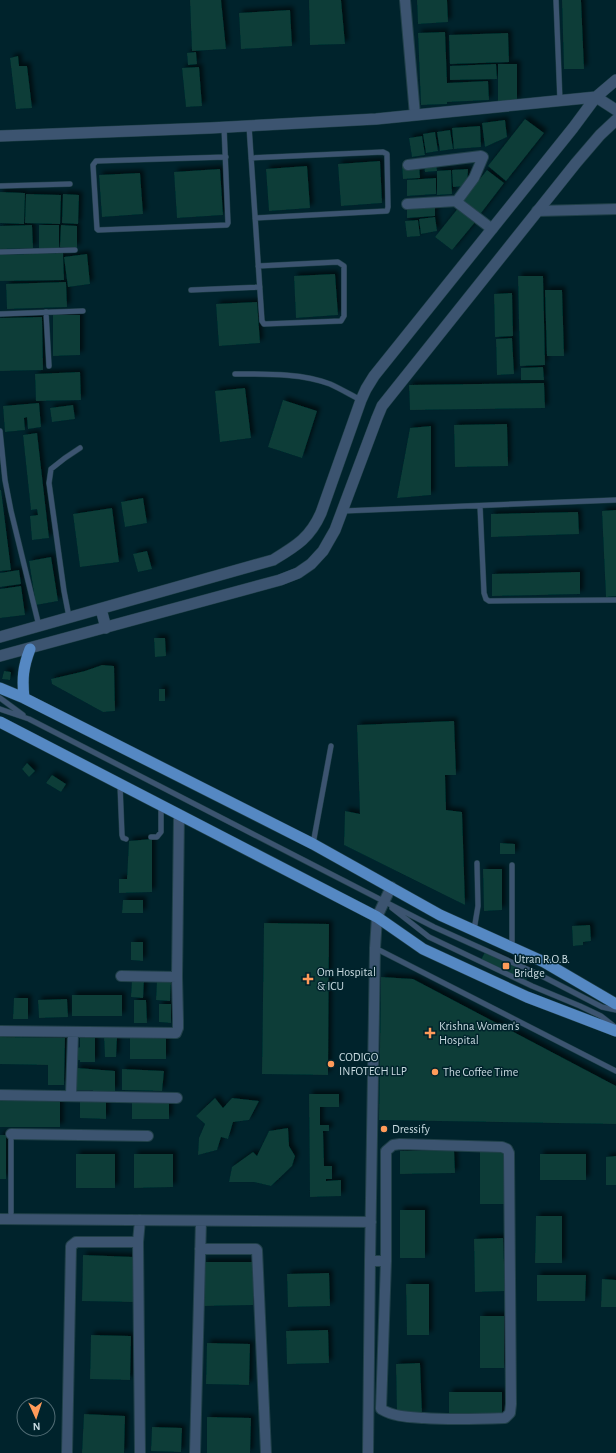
<svg xmlns="http://www.w3.org/2000/svg" width="616" height="1453" font-family="'Alegreya Sans',sans-serif">
	<style>
		.building { fill: #093c37; filter: url(#shadow) }
		.lines { fill: none; stroke-linecap: round; stroke-linejoin: round }
		.service-casing { stroke: #204049; stroke-width: 6 }
		.minor-casing { stroke: #204049; stroke-width: 12 }
		.tertiary-casing { stroke: #204049; stroke-width: 12 }
		.primary-casing { stroke: #204049; stroke-width: 12 }
		.service { stroke: #3c5470; stroke-width: 5 }
		.minor { stroke: #3c5470; stroke-width: 10 }
		.tertiary { stroke: #3c5470; stroke-width: 11 }
		.primary { stroke: #5588c3; stroke-width: 11 }
		.poi-dot { fill: #ff9b5a; stroke: #00232c; stroke-width: 1.5 }
		.labels { text-anchor: middle; stroke-width: 3; stroke-linejoin: round; paint-order: stroke }
		.poi-label { font-size: 12px; fill: #c8dae0; stroke: #00232c; text-anchor: start }
	</style>
	<defs>
		<filter id="shadow"><feDropShadow dx="3.5" dy="-3.5" stdDeviation="2" flood-color="#0009"/></filter>
	</defs>
	<rect width="100%" height="100%" fill="#00232c"/>
	<path class="building" d="M190,0H221L226,49L192,51Z
		M309,0H341L345,44L310,45Z
		M417,0H447L448,22L418,24Z
		M562,0H581L584,69H564Z
		M290,10L292,46L241,49L239,13Z
		M445,32L447,83L488,81L489,100L447,102V104L421,105L418,33Z
		M508,33L509,62L450,64L449,35Z
		M196,52L197,64L188,65L187,53Z
		M18,56L19,66H27L32,108L16,109L10,58Z
		M496,64L497,79L450,80V66Z
		M498,64H517V101H498Z
		M199,67L202,106L186,107L182,68Z
		M525,119L544,133L506,181L488,166Z
		M505,120L507,137L485,147L482,123Z
		M480,126L481,147L454,149L452,128Z
		M450,130L453,149L440,151L437,132Z
		M435,132L438,151L426,153L423,134Z
		M422,136L425,155L412,157L409,138Z
		M380,161L382,203L341,206L338,164Z
		M436,163L437,171L425,172L424,164Z
		M419,165L420,178L403,179L402,166Z
		M307,166L310,208L269,211L266,169Z
		M220,169L223,215L177,218L174,172Z
		M468,169L467,186L453,187L452,170Z
		M451,170L452,194L437,195V171Z
		M487,170L504,183L478,217L461,203Z
		M140,173L143,214L102,217L99,175Z
		M436,178V194L407,196V180Z
		M0,192L25,193L24,224L0,223Z
		M26,194L61,195L60,224L25,223Z
		M63,194L79,195L78,224L62,223Z
		M435,204V216L407,218V206Z
		M459,207L476,221L452,250L435,237Z
		M435,217L437,231L421,234L419,219Z
		M418,220L420,236L407,237L405,221Z
		M32,225L33,248L0,249V226Z
		M39,225H59V248H39Z
		M61,225L77,226V248L60,247Z
		M63,253L64,280L0,281V255Z
		M87,254L90,284L68,287L64,257Z
		M335,274L338,315L296,318L294,276Z
		M518,276H543L545,365L520,366Z
		M66,282L67,307L7,309L6,284Z
		M545,290H562L564,356H547Z
		M512,293L513,336L495,337L494,294Z
		M257,302L260,343L219,346L216,304Z
		M53,315H80V355L53,356Z
		M42,317L43,370L0,371V318Z
		M512,338L514,374L497,375L496,339Z
		M543,367L544,380H521V368Z
		M80,372L81,400L36,401L35,374Z
		M544,383L545,408L410,410L409,385Z
		M245,388L251,438L220,442L215,391Z
		M283,400L317,411L302,458L268,447Z
		M39,403L41,427L28,429L27,417L24,418L25,430L5,432L3,406Z
		M73,405L75,419L52,422L50,408Z
		M507,424L508,466L455,467L454,425Z
		M431,426V495L397,498L410,428Z
		M37,433L49,538L32,540L30,516L38,515L37,509L31,510L23,435Z
		M0,490H1L11,570L0,571Z
		M143,498L147,523L125,527L121,502Z
		M112,508L119,562L80,567L73,514Z
		M616,510V596L606,597L602,511Z
		M578,512L579,534L491,537V514Z
		M147,551L152,569L138,572L133,554Z
		M51,557L58,601L36,605L29,561Z
		M19,570L21,584L0,587V573Z
		M580,572V594L492,596V574Z
		M21,586L25,615L0,618V589Z
		M154,638H165L166,656L155,657Z
		M102,665L114,666L115,711L103,712L52,684L51,679L85,671Z
		M4,671L11,672L10,680L2,679Z
		M159,689H165V701H159Z
		M454,721L456,775H445L446,810L462,812L465,905L344,845L345,811L360,814L357,725Z
		M27,763L35,771L29,777L22,769Z
		M52,775L66,784L61,792L46,783Z
		M152,839V892L119,893V879H127L129,841Z
		M500,843L515,844V854H500Z
		M483,869H502V910L484,911Z
		M123,900H143V913H122Z
		M264,923L329,924L328,1075L262,1074Z
		M590,925L591,941L583,942V945L573,946L572,926Z
		M131,942H143V961L131,960Z
		M485,952L530,972L526,981L481,960Z
		M381,977L413,979L616,1086V1124L379,1120Z
		M132,979H144L143,998L131,997Z
		M157,980H171L170,1001L156,1000Z
		M72,995H122V1016H72Z
		M14,998H28V1019H13Z
		M67,999L68,1017L39,1018L38,1000Z
		M134,1000H146L147,1023H134Z
		M159,1004H171V1023L159,1022Z
		M104,1036L117,1037L116,1057H105Z
		M0,1037L65,1038L64,1085H48V1065L0,1064Z
		M80,1038H95V1062H80V1060H78V1048L80,1047Z
		M130,1038H166V1059H130Z
		M77,1068L115,1071V1091L93,1092V1090H77Z
		M122,1069L164,1071L162,1091L122,1090Z
		M309,1094H339V1107H320V1125H329V1131H323L324,1166H332V1179H326V1181L341,1180V1196L310,1197Z
		M215,1098L223,1108L232,1098L259,1101L249,1120L233,1122L228,1139L221,1137L217,1150L198,1155L199,1138L205,1124L196,1116Z
		M0,1099H60V1127H0Z
		M80,1099H106V1119L80,1118Z
		M132,1099H169V1119H132Z
		M288,1128L289,1146L295,1156L292,1166L271,1186L254,1182H229L232,1167L253,1152L257,1156L269,1131Z
		M0,1135H6V1179H0Z
		M454,1150L455,1173L400,1174V1151Z
		M480,1151H506L507,1204H480Z
		M76,1154H115V1188H76Z
		M134,1154H173V1187L134,1188Z
		M540,1154H586V1180H540Z
		M616,1156V1185H606V1157Z
		M400,1210H425V1258H400Z
		M536,1216H562V1263H535Z
		M503,1238L505,1291L475,1292L474,1239Z
		M83,1255L134,1257L133,1302L82,1301Z
		M203,1262H253V1305L203,1306Z
		M329,1273L330,1306L288,1307L287,1274Z
		M537,1275H586L585,1301H537Z
		M602,1279L616,1280V1307H601Z
		M406,1284H429V1335H407Z
		M480,1316H504V1368H480Z
		M328,1330L329,1363L287,1364L286,1331Z
		M91,1335L131,1336L130,1380L90,1379Z
		M207,1343L250,1344L249,1385L206,1384Z
		M420,1363L422,1414L397,1415L396,1364Z
		M449,1392H502V1417H449Z
		M84,1414L125,1416L124,1453H82Z
		M207,1417L251,1418L250,1453H207Z
		M152,1427L182,1428L181,1452L151,1451Z"/>
	<g class="lines">
		<defs>
			<path id="service" d="M556,0L560,101
				M249,126L262,321L264,324L341,321L344,316V266L338,262L258,266
				M224,127L228,223L227,225L98,230L97,229L93,165L96,161L226,157
				M251,158L383,152L387,154L388,207L387,211L255,218
				M0,186L70,184
				M0,252L75,250
				M191,290L260,287
				M46,312L49,366
				M0,314L83,311
				M235,374C266,374 302,373 330,384C341,389 351,395 361,400
				M0,431L5,480L11,511L39,626
				M480,506L484,593L486,599L489,601L616,600
				M343,511L616,500
				M69,617L64,591L49,483L51,469L65,458L80,448
				M0,698L23,715
				M0,709L29,719L434,927L538,974L602,1007L616,1010
				M120,785L122,835L123,838L126,839
				M151,837H157L161,832V806
				M313,844L331,746
				M512,865V948
				M392,908L429,937L532,986L580,1006L601,1016L615,1027
				M474,930L478,906L477,863
				M375,948L616,1071
				M11,1219V1134"/>
			<path id="minor" d="M405,0L415,115
				M408,165L481,156L483,157L474,178L457,201L458,203L492,229
				M407,204L457,201
				M537,211L616,209
				M121,976L177,977
				M0,1031L176,1033L178,1028V1020L177,977L179,815
				M0,1095L177,1098
				M71,1095L73,1033
				M11,1134L148,1136
				M0,1219L371,1222
				M140,1220L138,1242L140,1453
				M200,1249H256L257,1250L266,1453
				M370,1261H386L381,1409C394,1417 409,1417 424,1418C451,1420 478,1419 505,1418L510,1413L511,1404L509,1153L507,1149L502,1147L400,1144L393,1145L386,1151V1261
				M67,1453L71,1246L76,1242H138
				M195,1453L201,1221
				M368,1453L370,1261L375,948L377,917L391,887"/>
			<path id="tertiary" d="M0,136L210,128L376,119L596,97L616,110
				M101,609L106,628
				M0,637L273,560C296,546 310,538 321,513L361,400L366,389L374,376L573,128L596,97L616,80
				M0,656L280,580L298,573L311,564L323,551L335,530L377,418L382,406L576,163L600,135L616,120"/>
			<path id="primary" d="M0,688L24,698L313,844L440,915L544,962L616,1004
				M24,698C22,679 23,667 30,649
				M0,722L377,917L423,949L527,997L616,1031"/>
		</defs>
		<use href="#service" class="service-casing"/>
		<use href="#minor" class="minor-casing"/>
		<use href="#tertiary" class="tertiary-casing"/>
		<use href="#primary" class="primary-casing"/>
		<use href="#service" class="service"/>
		<use href="#minor" class="minor"/>
		<use href="#tertiary" class="tertiary"/>
		<use href="#primary" class="primary"/>
	</g>
	<g class="poi-dot">
		<rect x="502" y="962" width="8" height="8" rx="2"/>
		<path d="M306 973h4v4h4v4h-4v4h-4v-4h-4v-4h4z"/>
		<path d="M428 1027h4v4h4v4h-4v4h-4v-4h-4v-4h4z"/>
		<circle cx="331" cy="1064" r="4"/>
		<circle cx="435" cy="1072" r="4"/>
		<circle cx="384" cy="1129" r="4"/>
	</g>
	<g class="labels">
		<g class="poi-label">
			<text x="514" y="963">Utran R.O.B.<tspan x="514" dy="14">Bridge</tspan></text>
			<text x="317" y="976">Om Hospital<tspan x="317" dy="14">&amp; ICU</tspan></text>
			<text x="439" y="1030">Krishna Women's<tspan x="439" dy="14">Hospital</tspan></text>
			<text x="339" y="1061">CODIGO<tspan x="339" dy="14">INFOTECH LLP</tspan></text>
			<text x="443" y="1076">The Coffee Time</text>
			<text x="392" y="1133">Dressify</text>
		</g>
	</g>
	<g transform="translate(36 1417) rotate(177)"><circle r="19" fill="#00232c" stroke="#506c74"/>
	<path d="M0-3L7 15L0 10L-7 15Z" fill="#ff9b5a"/>
	<text y="-6" font-size="11" font-weight="bold" text-anchor="middle" fill="#c8dae0">N</text>
	</g>
</svg>
